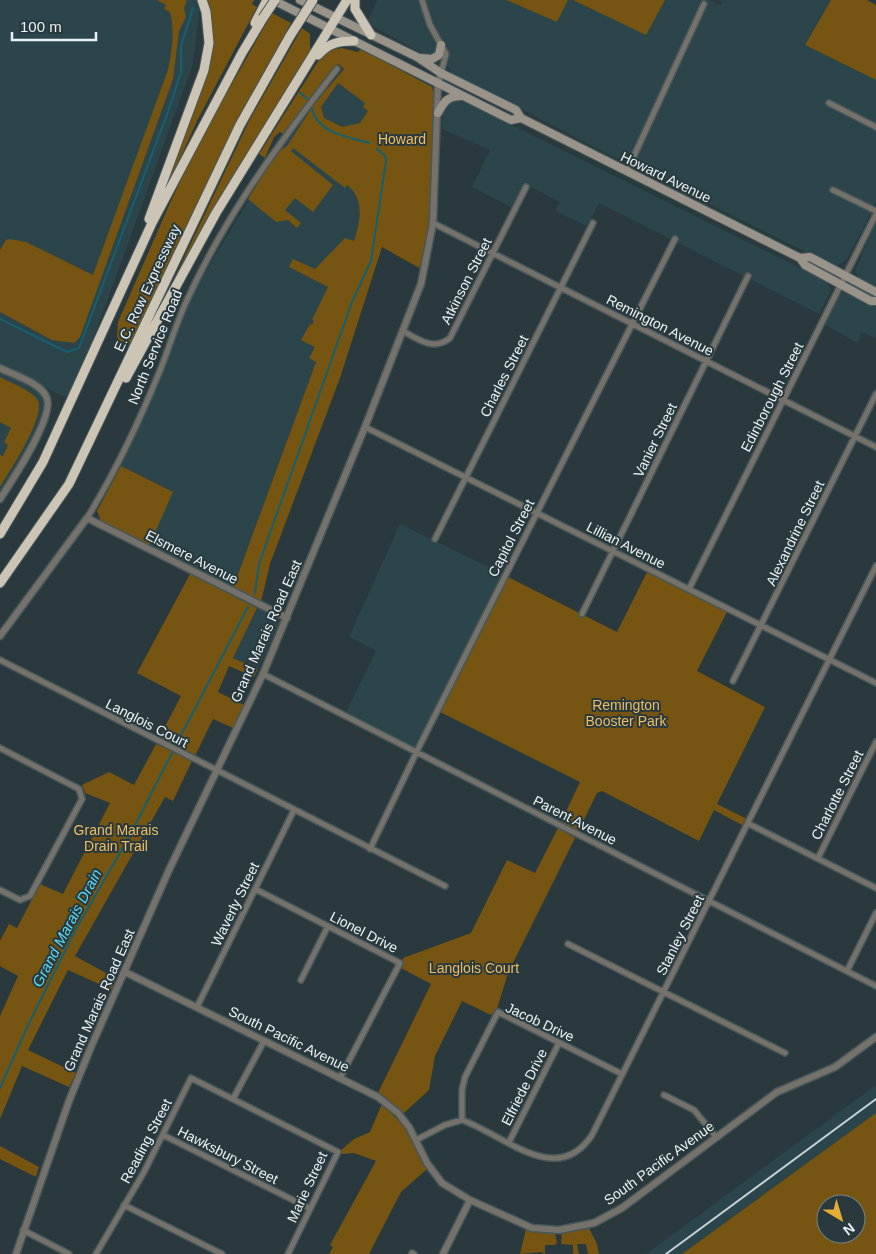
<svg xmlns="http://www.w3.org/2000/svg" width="876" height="1254" font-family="Arial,sans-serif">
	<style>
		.built { fill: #2c454a }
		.green { fill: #755511; fill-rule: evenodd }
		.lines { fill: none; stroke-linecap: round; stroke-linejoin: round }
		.stream { stroke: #166070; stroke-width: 2 }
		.minor-casing { stroke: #48575a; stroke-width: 8 }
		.tertiary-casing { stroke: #48575a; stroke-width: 9 }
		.secondary-casing { stroke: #48575a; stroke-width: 10 }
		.motorway-casing { stroke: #48575a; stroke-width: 11 }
		.minor { stroke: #75726c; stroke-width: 5 }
		.tertiary { stroke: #75726c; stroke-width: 6 }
		.secondary { stroke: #99938a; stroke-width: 8 }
		.motorway { stroke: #ccc4b5; stroke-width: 9 }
		.rail { stroke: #c6d1d3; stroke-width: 2 }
		.motorway-bridge-casing { stroke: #48575a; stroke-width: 11; stroke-linecap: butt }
		.motorway-bridge { stroke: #ccc4b5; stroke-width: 9 }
		.labels { text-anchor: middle; stroke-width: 4; stroke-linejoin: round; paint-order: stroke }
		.park-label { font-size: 14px; fill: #eebe65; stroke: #29393d }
		.street-label { font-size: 14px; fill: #e9f3f5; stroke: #29393d }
		.water-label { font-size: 15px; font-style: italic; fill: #57dbf9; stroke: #29393d }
	</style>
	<rect width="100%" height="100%" fill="#29393d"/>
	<path class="built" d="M0,0H198L200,5L193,64L113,285L84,363L67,398L0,365Z
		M377,0H418L427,29L437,45L436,51L431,55L423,54L367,23Z
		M426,0H506L557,22L568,0H573L645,34L665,0H710L720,5L722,2L717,0H831L805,45L876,80V203L847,259L838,265H832L584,142L452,73L448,66L449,53L446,44L437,32Z
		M344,69L387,109L352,189L359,203V225L316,362L233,588L149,546L121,466L160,380L195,289L279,150Z
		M451,99L468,103L826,281L831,290L819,314L599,203L587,226L555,211L560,202L525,184L511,207L472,187L490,150L442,129L443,107Z
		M876,221V287L859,278L855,271Z
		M846,291L876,306V339L862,332L857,343L824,324L839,296Z
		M0,371L39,392L44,400L45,411L23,457L0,496Z
		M400,524L503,574L415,749L345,714L376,651L349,637Z
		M257,608L278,617L280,622L258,669L233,658Z
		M876,1085V1113L682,1254H646Z"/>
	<path class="green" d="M157,0H187L184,8L186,17L179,31L173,79L80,337L74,343L52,340L0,312V250L6,240L10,239L26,242L93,275L168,70C172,51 175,31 170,12L164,9L166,5Z
		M206,0H254L252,4L257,7L197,121L156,212L206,71Z
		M506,0H568L557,22Z
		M573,0H665L646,35Z
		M831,0H867L876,5V80L805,45Z
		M272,13L291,23L223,149L132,343L126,346L120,344L117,336L118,322L170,203L198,144Z
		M302,28L310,34V48L312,49L175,282L173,281L250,119Z
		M334,45L338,49L342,48L358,52L361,49L432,87L435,99L429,224L421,269L382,247L340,378L270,564L261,602L233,588L316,362L309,358L315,347L301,340L310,324L312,325L314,321L312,320L328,287L289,267L293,259L315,269L345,238L354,241C360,223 365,199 347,185L345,188L293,148L291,151L333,185L313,212L295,198L285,210L301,223L297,228L288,220L276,222L248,199L276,153L287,146L315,103L344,69L338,64L283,134L280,132L274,137L265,158L259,154L324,52ZM338,83L365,103L363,107L368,111L360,123L342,127L324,118L321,107Z
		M0,377C11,383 29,389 37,399C48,414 9,472 0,487V455L3,456L8,445L4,442L11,428L0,422Z
		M121,466L173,492L149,546L101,521L97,511Z
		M647,572L728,610L697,671L765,707L717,804L747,819L744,826L714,810L699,841L602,791L597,793L578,832L561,822L580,782L440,712L508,577L617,632Z
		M190,574L257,608L233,658L258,669L254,677L229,666L218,692L244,705L233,728L213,719L195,756L159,738L181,696L137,673Z
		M156,744L192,761L173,801L165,797L75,956L117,979L112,990L68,970L28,1050L76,1073L69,1087L22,1066L0,1119V1016L18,976L0,966V941L9,924L17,928L40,884L63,894L110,803L85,793L82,785L109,772L134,785Z
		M558,828L575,838L508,973L497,1009L491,1015L462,1001L435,1056L429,1090L404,1113L378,1093L431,984L401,968L403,958L471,933L507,860L535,873Z
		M382,1104L403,1125L427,1169L401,1192L369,1254H329L333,1247L330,1245L376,1161L354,1153L342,1154L341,1150L354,1139L370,1132Z
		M876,1113V1254H682ZM826,1204H856V1234H826Z
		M0,1146L39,1167L36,1177L0,1159Z
		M589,1228L597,1244L599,1254H588L586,1244H577L579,1254H573V1245L561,1244L562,1233Z
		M526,1229L555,1233L557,1243L555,1245H545V1254L541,1252L520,1254Z"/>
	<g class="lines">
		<path class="stream" d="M300,93L308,99
			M312,108C316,133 349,137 369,143
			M0,319L67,352L79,348L168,112L181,72V46L193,8
			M255,593L259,564L352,302L371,261L386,161L385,156L377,149
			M177,743L248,607
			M0,1088L29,1023L76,929L129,837L172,753"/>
		<defs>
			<path id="minor" d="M422,0L430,25L446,54L441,73
				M829,103L876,127
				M627,171L704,4
				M833,190L876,211
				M433,223L876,447
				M403,331C419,340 434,351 450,338L526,187
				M365,427L876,683
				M87,518C116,471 140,420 161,368C170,345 177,321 188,298C226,215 281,140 337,69
				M435,539L593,223
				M689,589L876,214
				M582,614L748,276
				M0,660L445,886
				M263,674L876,986
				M733,681L876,394
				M0,748L79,789L82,799L30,896L20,900L0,890
				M749,824L876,888
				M370,849L419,747L675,239
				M818,858L876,742
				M255,889L400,963L340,1078
				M568,944L785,1053
				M847,971L876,913
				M301,980L328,926
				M197,1007L294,810
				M664,1095L694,1110L716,1137
				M233,1099L264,1041
				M462,1120V1090L465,1077L498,1012L622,1074
				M163,1135L309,1208
				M416,1140L445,1125L462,1120C506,1136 557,1188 592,1135L876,566
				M509,1142L559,1043
				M124,1205L222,1254
				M23,1230L69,1254
				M412,1253L414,1254
				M96,1254L144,1172L191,1078L338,1152L288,1254"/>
			<path id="tertiary" d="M0,368C13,375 39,382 46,396C57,414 11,482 0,499
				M0,636L87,518L287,618
				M125,972L378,1097L398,1113L409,1127L427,1163L442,1183L470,1200L532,1228L559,1230L594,1223L622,1208L777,1092L835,1067L876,1037
				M16,1254L69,1101L91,1047L169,870L263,674L365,427L421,284L433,223L438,83L441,73
				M443,1254L470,1200"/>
			<path id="secondary" d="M273,0L511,120L521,118
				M300,0L417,57L441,73L516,110L521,118L800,258L810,257L876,292
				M420,58L432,59L439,55L441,45
				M438,113C444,101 448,96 462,96
				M800,258L805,265L871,301H876"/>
			<path id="motorway" d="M355,0V9L371,35
				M255,23L267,0
				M318,55C329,43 338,41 354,41
				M149,219L204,70L209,43L206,12L202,0
				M126,378L216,213L347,0
				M0,534L43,462L152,223L242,53L263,18
				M0,583L69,484L240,125L290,36"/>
		</defs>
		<use href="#minor" class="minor-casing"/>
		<use href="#tertiary" class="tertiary-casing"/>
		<use href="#secondary" class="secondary-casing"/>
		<use href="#motorway" class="motorway-casing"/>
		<use href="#minor" class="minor"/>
		<use href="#tertiary" class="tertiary"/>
		<use href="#secondary" class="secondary"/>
		<use href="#motorway" class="motorway"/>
		<path class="rail" d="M666,1254L876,1099"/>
		<defs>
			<path id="motorway-bridge" d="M263,18L275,0
				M290,36L313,0"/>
		</defs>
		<use href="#motorway-bridge" class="motorway-bridge-casing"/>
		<use href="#motorway-bridge" class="motorway-bridge"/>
	</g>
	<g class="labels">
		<g class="park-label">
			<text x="402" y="144">Howard</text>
			<text x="626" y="710">Remington<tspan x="626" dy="16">Booster Park</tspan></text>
			<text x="116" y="835">Grand Marais<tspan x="116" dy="16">Drain Trail</tspan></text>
			<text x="474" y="973">Langlois Court</text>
		</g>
		<g class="street-label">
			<text transform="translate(666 177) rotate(26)" y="5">Howard Avenue</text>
			<text transform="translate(466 281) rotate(-63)" y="5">Atkinson Street</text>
			<text transform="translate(147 288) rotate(-65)" y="5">E.C. Row Expressway</text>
			<text transform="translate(660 325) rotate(27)" y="5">Remington Avenue</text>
			<text transform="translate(155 347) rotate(-68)" y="5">North Service Road</text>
			<text transform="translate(504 376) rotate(-63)" y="5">Charles Street</text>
			<text transform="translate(772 397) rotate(-63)" y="5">Edinborough Street</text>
			<text transform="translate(655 440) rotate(-64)" y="5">Vanier Street</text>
			<text transform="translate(795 533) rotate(-64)" y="5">Alexandrine Street</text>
			<text transform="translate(511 538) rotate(-63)" y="5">Capitol Street</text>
			<text transform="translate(626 545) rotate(27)" y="5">Lillian Avenue</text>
			<text transform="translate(192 557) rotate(27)" y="5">Elsmere Avenue</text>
			<text transform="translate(266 631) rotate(-66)" y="5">Grand Marais Road East</text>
			<text transform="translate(147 723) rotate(27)" y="5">Langlois Court</text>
			<text transform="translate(837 795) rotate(-63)" y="5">Charlotte Street</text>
			<text transform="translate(575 820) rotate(27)" y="5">Parent Avenue</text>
			<text transform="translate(235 904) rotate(-64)" y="5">Waverly Street</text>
			<text transform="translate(364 932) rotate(27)" y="5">Lionel Drive</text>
			<text transform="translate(680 935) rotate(-63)" y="5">Stanley Street</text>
			<text transform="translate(99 1000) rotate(-66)" y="5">Grand Marais Road East</text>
			<text transform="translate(540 1022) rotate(25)" y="5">Jacob Drive</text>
			<text transform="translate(289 1039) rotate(26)" y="5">South Pacific Avenue</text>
			<text transform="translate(524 1087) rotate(-63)" y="5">Elfriede Drive</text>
			<text transform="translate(146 1141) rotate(-62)" y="5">Reading Street</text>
			<text transform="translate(228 1155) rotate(27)" y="5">Hawksbury Street</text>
			<text transform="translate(659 1163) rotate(-36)" y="5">South Pacific Avenue</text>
			<text transform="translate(307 1187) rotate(-65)" y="5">Marie Street</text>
		</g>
		<g class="water-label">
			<text transform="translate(67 928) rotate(-62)" y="5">Grand Marais Drain</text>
		</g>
	</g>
	<g transform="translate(841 1219) rotate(142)"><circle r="24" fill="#29393d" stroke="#768387"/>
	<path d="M0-4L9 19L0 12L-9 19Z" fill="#e5ad36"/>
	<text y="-8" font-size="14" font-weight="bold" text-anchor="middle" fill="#e9f3f5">N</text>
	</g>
	<path d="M12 32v8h84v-8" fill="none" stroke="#e9f3f5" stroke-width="2.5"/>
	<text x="20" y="32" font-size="15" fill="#e9f3f5" stroke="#29393d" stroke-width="4" paint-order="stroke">100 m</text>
</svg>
